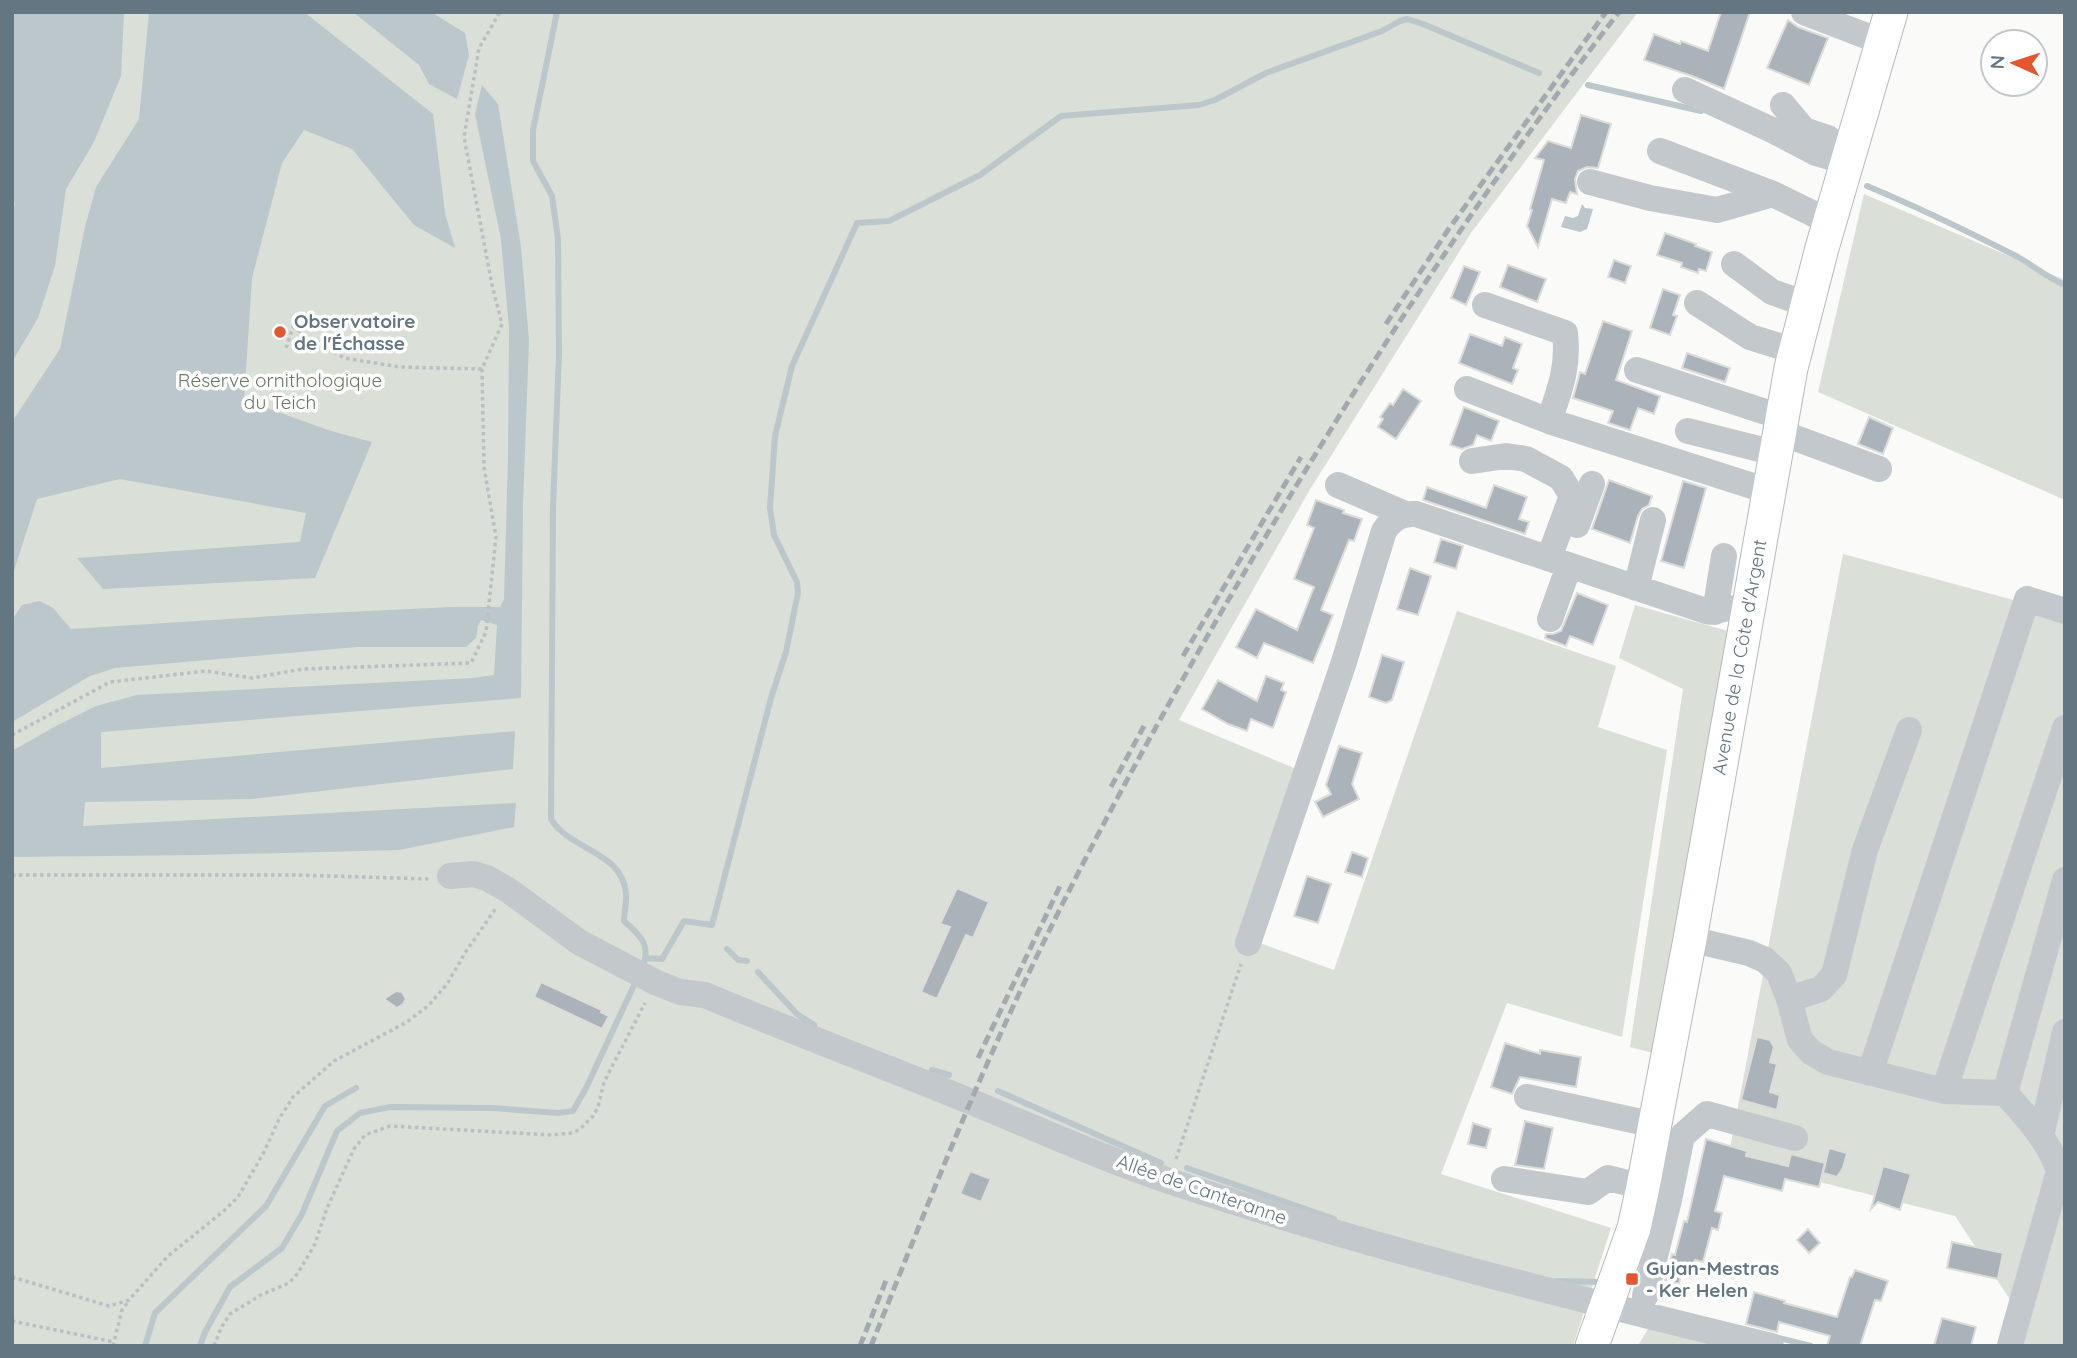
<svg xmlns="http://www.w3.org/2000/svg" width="2077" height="1358" font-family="Quicksand,sans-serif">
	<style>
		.green { fill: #dadfd7 }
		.water { fill: #bbc7cb }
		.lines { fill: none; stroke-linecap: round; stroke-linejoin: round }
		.stream { stroke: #bbc7cb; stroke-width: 6 }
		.building { fill: #aab3b9; stroke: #dcdcda; stroke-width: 2 }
		.major-casing { stroke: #b5babe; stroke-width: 35 }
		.path { stroke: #bbbfc2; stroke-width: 3.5; stroke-dasharray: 3.5 3.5; stroke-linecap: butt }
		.minor { stroke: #c3c8cc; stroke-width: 26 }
		.major { stroke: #fff; stroke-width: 33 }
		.rail { stroke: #a2aab0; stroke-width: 5; stroke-dasharray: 10 5; stroke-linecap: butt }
		.poi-dot { fill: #e4572e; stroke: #fff; stroke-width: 2.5 }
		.labels { text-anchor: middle; stroke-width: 7; stroke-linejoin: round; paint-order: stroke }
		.poi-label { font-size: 19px; font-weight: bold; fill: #657683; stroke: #fff; text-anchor: start }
		.park-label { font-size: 19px; fill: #687a64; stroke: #fff }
		.street-label { font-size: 19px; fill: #657683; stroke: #fff }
	</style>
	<rect width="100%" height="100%" fill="#fafaf8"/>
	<path class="green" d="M12,12H1638L1471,233L1309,491L1179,720L1313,776L1260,943L1334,970L1457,611L1616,666L1598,727L1667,750L1622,1037L1507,1003L1441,1174L1611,1228L1573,1346H12Z
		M1864,194L2065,280V500L1818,392Z
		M1843,554L2065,614V1346H2001L2013,1304L1955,1216L1728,1159Z
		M1635,605L1728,631L1653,1053L1630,1047L1683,689L1619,658Z
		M1652,1322L1752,1346L1639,1344Z"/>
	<path class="water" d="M12,12H124L121,76L94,142L66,189L55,266L38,318L12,362V213L15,204L12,199Z
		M149,12H304L433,114L445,213L455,248L414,225L352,149L304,130L282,163L252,278L244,400L331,431L372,442L315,578L103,589L77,558L300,542L306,513L120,479L37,499L12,577V422L60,349L85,227L96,187L139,119Z
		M353,12H431L465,33L469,55L457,99L429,84L419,65Z
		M482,85L498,104L521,247L529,340L523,505L521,698L101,732V768L515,731L513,769L252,799L85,802L83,826L516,803L514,827L399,850L199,855L12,857V751L56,726L96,706L137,695L473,678L494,675L497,625L481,620L478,626L476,638L466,647H358L115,668L90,676L12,722V620L22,605L40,601L53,608L71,629L305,614L452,607H500L504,599L508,458L509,328L501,239L475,114Z
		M1582,204L1585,208L1593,209L1587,229L1580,232L1561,227L1565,216L1573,218L1578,216Z"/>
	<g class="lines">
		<path class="stream" d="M557,12L533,130V161L552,196L558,239L559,354L553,507L551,819C569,850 623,851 626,894C627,902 624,912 624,921C640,935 652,945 642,968
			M1588,85L1701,111
			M1867,186C1918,207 1969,232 2018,257C2034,266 2048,278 2065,285
			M727,949L738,960L747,961
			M646,958L662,959L684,921L712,925L771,698L786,652L798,593L797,582L774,535L770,508L775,436L792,366L857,223L889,221L980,175L1061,116L1199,105L1215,100L1266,73L1382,31L1400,21L1407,19L1423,24L1539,73
			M758,972L797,1014L814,1025
			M932,1070L949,1075
			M998,1091L1161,1163
			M1187,1168L1334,1219
			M1557,1281L1597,1282
			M1775,1337L1811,1346
			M145,1346L155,1313L266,1206L325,1106L356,1088
			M200,1346L205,1332L230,1287L282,1248L302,1214L337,1131L360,1113L390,1107L493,1108L558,1113L573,1111L586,1088L636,981"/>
	</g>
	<path class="building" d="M1721,12H1750L1724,89L1692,76L1644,60L1654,34L1680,44L1681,41L1708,51Z
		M1788,20L1798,27L1828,38L1809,85L1767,68Z
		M1581,115L1611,124L1598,168L1587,167L1578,171L1575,179L1577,194L1570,192L1566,203L1552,199L1538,247L1527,226L1532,210L1530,209L1544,160L1535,158L1548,141L1571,148Z
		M1665,233L1696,244L1695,246L1712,252L1706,271L1699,269L1698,273L1681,267L1682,263L1657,255Z
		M1614,260L1631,266L1625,283L1608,277Z
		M1508,265L1546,279L1537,302L1500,287Z
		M1464,266L1480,272L1466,305L1451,298Z
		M1663,289L1680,295L1673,315L1677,316L1670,335L1650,328Z
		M1603,321L1632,331L1616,380L1660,396L1654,414L1638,408L1630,430L1608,423L1613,411L1573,398L1580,372L1585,374Z
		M1470,334L1502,346L1505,337L1522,344L1513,368L1518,370L1512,384L1459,363Z
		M1687,353L1730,368L1725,382L1682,368Z
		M1403,389L1421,401L1396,439L1378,427L1383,419L1380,417L1390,403L1393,405Z
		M1464,407L1499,421L1491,441L1477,435L1473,445L1462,449L1450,445Z
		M1869,417L1893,428L1883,454L1858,444Z
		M1609,480L1652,496L1649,505L1642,509L1638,516L1630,543L1592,529Z
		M1683,481L1706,488L1684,568L1661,561Z
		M1494,485L1527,497L1519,519L1529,522L1525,534L1423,500L1427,487L1486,508Z
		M1316,500L1344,510L1343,513L1362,519L1354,541L1349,540L1321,610L1333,615L1313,663L1264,643L1257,658L1236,647L1256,609L1297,630L1314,587L1294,579L1314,528L1307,525Z
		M1441,539L1463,546L1456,569L1434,562Z
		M1410,568L1431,576L1418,615L1397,609Z
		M1577,593L1608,605L1593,645L1570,636L1566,646L1545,638L1546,634H1553L1561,631Z
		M1382,655L1404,662L1392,700L1386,703L1369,697Z
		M1266,676L1284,683L1281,690L1286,692L1273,728L1251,719L1247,731L1228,724L1202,709L1218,680L1257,701Z
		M1339,746L1362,753L1352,784L1359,799L1323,817L1315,802L1331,794L1326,785Z
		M1352,852L1368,858L1362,877L1345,872Z
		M1307,876L1331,884L1318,923L1294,916Z
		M957,888L989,902L973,938L966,935L937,999L921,992L950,927L940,924Z
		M541,982L602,1010L601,1012L609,1016L602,1029L534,997Z
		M396,991L402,992L406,999L403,1004L397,1008L384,999Z
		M1757,1037L1770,1040L1774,1047L1770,1062L1777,1064L1770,1092L1780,1095L1777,1110L1741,1100Z
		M1505,1043L1540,1054V1050L1581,1057L1576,1087L1520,1077L1512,1094L1491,1087Z
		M1525,1121L1553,1128L1544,1169L1515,1165Z
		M1473,1123L1491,1129L1486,1148L1468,1144Z
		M1706,1139L1747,1151L1746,1156L1788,1166L1791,1154L1825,1163L1819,1187L1785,1179L1782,1191L1724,1176L1715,1211L1722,1213L1718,1230L1712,1228L1703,1262L1695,1260L1690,1278L1681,1275L1679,1284L1665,1280L1672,1254L1675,1255L1684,1221L1687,1222Z
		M1829,1148L1847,1153L1843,1168L1837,1177L1823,1173Z
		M1883,1166L1911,1174L1900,1210L1878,1202L1871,1209Z
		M970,1171L991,1179L981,1202L960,1194Z
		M1808,1229L1820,1243L1809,1253L1797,1240Z
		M1952,1242L2003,1253L1998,1279L1947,1268Z
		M1855,1270L1888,1281L1881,1301L1875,1300L1860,1346H1827L1830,1336L1779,1322L1777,1332L1746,1324L1754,1292L1785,1301L1784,1303L1837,1317L1850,1277H1852Z
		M1942,1318L1976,1327L1971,1346H1934Z"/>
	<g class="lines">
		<defs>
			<path id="major" d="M1592,1346L1634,1228L1643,1187L1690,939L1791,368L1822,248L1891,12"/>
		</defs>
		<use href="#major" class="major-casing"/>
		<path class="path" d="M286,348L293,327L344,358L400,367L482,369
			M12,735L110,682L206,671L252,678L303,669L471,663L486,632L496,537L484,467L482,369L502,324L492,285L464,137L479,48L500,12
			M12,875H295L430,879
			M1176,1159L1241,964
			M12,1277L109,1306L129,1300L168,1256L225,1210L238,1197L264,1152L279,1119L293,1097L334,1061L407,1022L429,1005L447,984L465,953L496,908
			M12,1321L114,1342
			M113,1346L122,1310L128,1302
			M214,1346L221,1328L230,1314L261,1295L289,1283L298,1273L315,1244L327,1208L354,1149L365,1135L390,1126L551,1135L571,1133L579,1130L593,1116L598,1107L604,1082L645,1003"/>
		<path class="minor" d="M1804,12L1882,42
			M1685,90L1772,130L1816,153L1847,162
			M1783,105L1804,130L1828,138
			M1660,151L1773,194L1830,222
			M1590,182L1650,198L1717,210L1773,194
			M1734,264L1772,292L1806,304
			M1697,303L1750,337L1795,351
			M1485,305L1565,333C1569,367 1560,389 1549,421
			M1637,370L1781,417
			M1467,389L1549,421L1768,491
			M1688,431L1775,453
			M1779,432L1879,469
			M1472,461L1506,456L1526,459L1561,478L1572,496L1549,558
			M1338,485L1405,514
			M1577,525L1592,484
			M1636,588L1653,520
			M1715,612L1724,556
			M1550,619L1569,566
			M450,876L473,874L487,878L508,890L579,942L657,983L680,992L705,995C790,1031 877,1063 962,1098C1031,1126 1100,1158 1172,1182C1369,1247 1570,1297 1771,1346
			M1690,939L1749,953L1765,960L1779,973L1789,999L1800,1040L1811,1052L1828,1062L1944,1091L2005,1093C2026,1116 2049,1141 2059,1171L2010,1345
			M1248,943L1343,665L1384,531C1392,519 1401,513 1416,514L1706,611C1713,613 1716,611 1723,609C1731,607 1740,610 1747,612
			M1789,999L1821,989L1834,975L1865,850L1909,730
			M1870,1073L2027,599L2065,611
			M1944,1091L2065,728
			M2005,1093L2065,880
			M1527,1097L1655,1125
			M2041,1136L2065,1032
			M1504,1179L1588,1192L1608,1178L1643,1187
			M1645,1296L1669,1200L1682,1136L1707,1114L1795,1138"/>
		<use href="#major" class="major"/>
		<path class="rail" d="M1386,324L1448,230L1606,12
			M1183,656L1301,457
			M1111,787L1144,726
			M978,1058L1061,884
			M860,1346L887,1278
			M871,1346C916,1234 960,1121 1011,1011C1082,857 1164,709 1250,563C1362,373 1484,187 1619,12"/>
	</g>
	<g class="poi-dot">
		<circle cx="280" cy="332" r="7"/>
		<rect x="1625" y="1272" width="14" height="14" rx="3.5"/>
	</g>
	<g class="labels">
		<g class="poi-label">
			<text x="294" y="328">Observatoire<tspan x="294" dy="22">de l'Échasse</tspan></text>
			<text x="1646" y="1275">Gujan-Mestras<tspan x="1646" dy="22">- Ker Helen</tspan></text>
		</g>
		<g class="park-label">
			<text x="280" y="387">Réserve ornithologique<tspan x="280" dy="22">du Teich</tspan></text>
		</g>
		<g class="street-label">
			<text transform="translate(1739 657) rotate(-80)" y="7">Avenue de la Côte d'Argent</text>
			<text transform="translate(1202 1189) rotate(19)" y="7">Allée de Canteranne</text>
		</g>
	</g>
	<rect width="2077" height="1358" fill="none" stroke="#657683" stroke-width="28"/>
	<g transform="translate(2014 63) rotate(273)"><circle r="33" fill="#ffffff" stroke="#c1c8cd" stroke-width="2"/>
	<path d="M0-5L12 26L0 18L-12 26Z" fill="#e4572e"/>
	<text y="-10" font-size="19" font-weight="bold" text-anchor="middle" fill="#657683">N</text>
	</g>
</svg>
